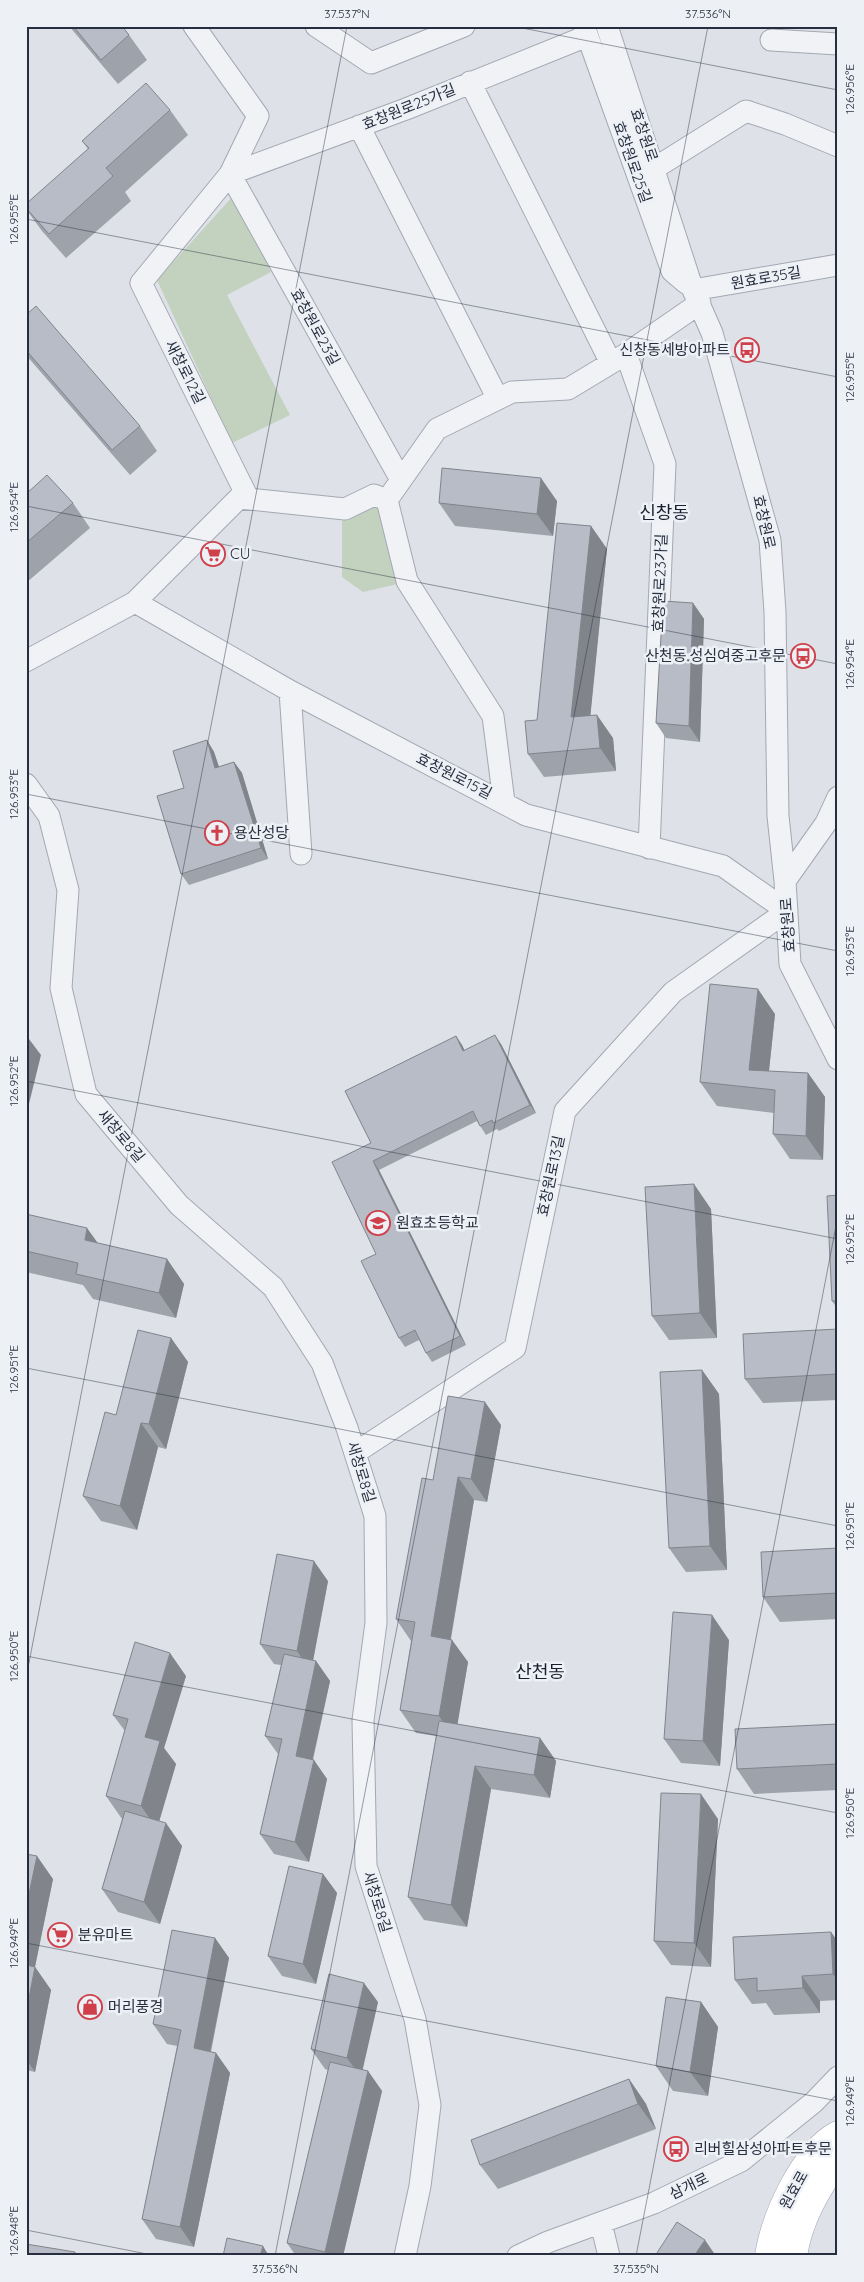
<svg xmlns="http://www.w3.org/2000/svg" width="864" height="2282" font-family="Quicksand,'Noto Sans KR',sans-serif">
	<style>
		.green { fill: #c2d2bf }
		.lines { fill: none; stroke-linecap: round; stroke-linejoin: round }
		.minor-casing { stroke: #a3a8b2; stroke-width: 23 }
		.major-casing { stroke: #9da4b3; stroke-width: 29 }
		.highway-casing { stroke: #858d9e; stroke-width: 29 }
		.minor { stroke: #f0f2f6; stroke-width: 21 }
		.major { stroke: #fff; stroke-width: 28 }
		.highway { stroke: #fff; stroke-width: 28 }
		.wall { fill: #9ea2ab }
		.shaded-wall { fill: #81848b }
		.building { fill: #b8bcc7; stroke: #81848b }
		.ticks { fill: none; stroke: #272e3f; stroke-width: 1; stroke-opacity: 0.45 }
		.labels { text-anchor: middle; stroke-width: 5; stroke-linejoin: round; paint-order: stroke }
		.street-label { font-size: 15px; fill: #272e3f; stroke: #edf0f5 }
		.poi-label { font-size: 15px; fill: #272e3f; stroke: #edf0f5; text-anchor: start }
		.quarter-label { font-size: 18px; fill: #191f2f; stroke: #edf0f5 }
		.neatline { fill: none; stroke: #272e3f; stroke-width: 2 }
		.ticks-label { font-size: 12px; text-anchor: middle; fill: #272e3f }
	</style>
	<rect width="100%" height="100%" fill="#dee1e8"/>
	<path class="green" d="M234,195L271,272L227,295L290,415L232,443L157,280Z
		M375,506L384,507L402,583L363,592L342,577V521Z"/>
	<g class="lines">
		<defs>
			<path id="minor" d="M316,26L371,63L464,26
				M584,26L672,271L686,283
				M607,26L693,290L712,333L770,540L775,612L778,816L785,881L790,964L838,1059
				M771,40L838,44
				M470,82L611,363
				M359,126L498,399
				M655,168L746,111L785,124L838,146
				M693,290L838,265
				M626,354L665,464L649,848
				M401,480L230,174L406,109L587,36
				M239,498L345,509L374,495L387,500
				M135,602L290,691L526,815L723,866L787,911L673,992L565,1111L515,1348L355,1453
				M26,661L135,602L245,492L141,283L230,174L258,116L194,26
				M290,691L301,854
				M26,784L49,816L68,890L61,988L86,1094L179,1205L273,1287L322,1363L347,1428L375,1516L376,1623L363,1720L366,1866L415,2019L430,2105L420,2186L405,2256
				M504,802L493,716L407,581L387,500L437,429L512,392L568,389L626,354L700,303
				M785,881L826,823L838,797
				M601,2223L609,2256
				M518,2256L548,2242L654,2203L741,2161L814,2102L838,2077"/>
			<path id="major" d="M769,2256C775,2218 803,2154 838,2135
				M793,2256C798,2219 818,2187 838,2157"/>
			<path id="highway" d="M792,2256V2255"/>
		</defs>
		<use href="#minor" class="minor-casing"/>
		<use href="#major" class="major-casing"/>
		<use href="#highway" class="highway-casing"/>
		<use href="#minor" class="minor"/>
		<use href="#major" class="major"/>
		<use href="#highway" class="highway"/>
	</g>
	<path class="wall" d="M69,26H122L129,35L147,60L118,84Z
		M170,110L188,135L125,192L131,201L66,258L42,231L26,209L88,149L82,141Z
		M26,315L140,426L157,451L130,475L26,355Z
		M26,494L73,503L90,528L26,583Z
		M557,501L553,536L455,526L439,503Z
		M591,526L607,549L590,716L613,738L616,771L544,777L528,754Z
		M693,603L704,619L700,742L666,738L656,723Z
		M207,740L214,752L219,767L234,762L242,773L268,859L189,885L181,874L184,788Z
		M775,1014L769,1071L808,1073L825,1097L823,1160L790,1159L773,1134L774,1113L717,1106L700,1082Z
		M456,1036L462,1045L465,1051L501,1044L536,1113L499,1131L497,1129L486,1135L477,1121L379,1170L466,1345L432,1362L426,1353L419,1340L405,1347L399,1338L371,1143Z
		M838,1195V1309L832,1301Z
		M711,1209L717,1338L669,1340L652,1316Z
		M26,1214L98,1243L167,1259L184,1284L176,1318L93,1299L83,1285L26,1272Z
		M838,1329V1400L763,1403L745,1379Z
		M171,1338L188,1362L166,1449L158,1447L137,1530L101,1521L83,1496L116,1415Z
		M702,1370L719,1394L727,1570L686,1572L669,1548Z
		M501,1425L487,1502L474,1500L451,1639L468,1662L457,1724L540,1738L556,1761L550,1798L491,1789L467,1927L424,1920L408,1897L436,1736L416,1733L400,1710L411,1641L396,1619L433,1480Z
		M838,1548V1619L780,1622L763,1597Z
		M328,1581L313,1661H316L330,1681L313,1760L327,1779L309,1862L274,1854L260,1834L278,1754L265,1736L281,1665L274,1664L260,1644Z
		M729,1640L720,1766L681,1763L664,1739Z
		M186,1676L164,1748L176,1764L159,1821L182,1846L160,1924L118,1912L102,1889L122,1819L106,1796L125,1731L113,1715Z
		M838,1724V1790L754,1794L737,1769Z
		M718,1819L711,1967L671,1965L654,1941Z
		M26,1854L53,1879L35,1967L51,1990L35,2072L26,2070Z
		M323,1874L337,1893L316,1984L282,1976L268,1956Z
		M831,1932L838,1942V2000L820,2001V2013L774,2015L766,2003L752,2004L735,1980Z
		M215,1938L229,1958L211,2052L216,2053L230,2073L194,2247L156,2239L142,2219L177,2046L167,2044L153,2024Z
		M378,2002L362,2070L368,2071L382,2091L343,2256H296L287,2243L328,2070L325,2069L311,2049Z
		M701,2002L718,2027L708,2096L673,2091L656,2066Z
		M629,2079L646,2104L656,2129L498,2189L480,2165Z"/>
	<path class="shaded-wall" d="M541,478L557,501L553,536L537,514Z
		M591,526L607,549L588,740L571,717Z
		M693,603L704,619L700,742L689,726Z
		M597,715L613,738L616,771L600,748Z
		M207,740L214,752L223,779L215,768Z
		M234,762L242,773L268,859L261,848Z
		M758,989L775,1014L767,1089L749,1070Z
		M26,1035L41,1055L26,1116Z
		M495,1035L501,1044L536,1113L530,1105Z
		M456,1036L462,1045L469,1060L463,1051Z
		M808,1073L825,1097L823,1160L806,1136Z
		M373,1161L379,1170L466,1345L460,1336Z
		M694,1184L711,1209L717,1338L700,1313Z
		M87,1228L105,1253L85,1240Z
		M167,1259L184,1284L176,1318L159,1293Z
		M171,1338L188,1362L166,1449L149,1424Z
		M702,1370L719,1394L727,1570L710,1546Z
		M485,1402L501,1425L487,1502L471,1479Z
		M141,1423L158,1447L137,1530L120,1506Z
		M458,1477L474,1500L447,1659L431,1636Z
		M314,1561L328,1581L311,1671L297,1651Z
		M712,1615L729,1640L720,1766L703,1741Z
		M452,1640L468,1662L455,1739L439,1716Z
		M170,1653L186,1676L164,1748L176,1764L157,1829L141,1806L145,1737Z
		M316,1661L330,1681L309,1775L296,1756Z
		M540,1738L556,1761L550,1798L534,1775Z
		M314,1760L327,1779L309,1862L295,1842Z
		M475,1766L491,1789L467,1927L451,1905Z
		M701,1794L718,1819L711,1967L694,1943Z
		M166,1823L182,1846L160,1924L144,1902Z
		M37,1856L53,1879L31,1986L26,1978V1908Z
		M323,1874L337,1893L316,1984L303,1964Z
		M831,1932L838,1942V1982L833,1974Z
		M215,1938L229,1958L207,2068L194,2048Z
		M35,1967L51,1990L35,2072L26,2059V2013Z
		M802,1976L820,2001V2013L803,1988Z
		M364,1983L378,2002L361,2077L347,2058Z
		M701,2002L718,2027L708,2096L690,2072Z
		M216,2053L230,2073L194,2247L180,2227Z
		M368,2071L382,2091L343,2256H328L325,2252Z
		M629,2079L646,2104L656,2129L638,2104Z
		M705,2240L716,2256H694Z
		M263,2246L269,2256H260Z"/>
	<path class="building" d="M73,26H122L129,35L101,60Z
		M146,83L170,110L106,168L113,176L49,234L26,208V204L89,148L82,141Z
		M36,306L140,426L112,450L26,350V315Z
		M442,468L541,478L537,514L439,503Z
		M47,475L73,503L26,543V494Z
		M557,523L591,526L571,717L597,715L600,748L528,754L525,721L537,720Z
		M663,601L693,603L689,726L656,723Z
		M207,740L215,768L234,762L261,848L181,874L157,796L184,788L173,751Z
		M710,984L758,989L749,1070L808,1073L806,1136L773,1134L775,1090L700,1082Z
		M495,1035L530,1105L493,1123L492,1120L480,1126L473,1111L373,1161L460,1336L426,1353L415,1330L399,1338L361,1261L376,1254L332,1162L371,1143L345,1091L456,1036L463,1051Z
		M694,1184L700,1313L652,1316L645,1187Z
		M838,1195V1301H832L827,1196Z
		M26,1214L87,1228L85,1240L167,1259L159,1293L76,1274L78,1263L26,1251Z
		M838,1329V1374L745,1379L743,1334Z
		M138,1330L171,1338L149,1424L141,1423L120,1506L83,1496L105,1412L116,1415Z
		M702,1370L710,1546L669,1548L660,1372Z
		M448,1396L485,1402L471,1479L458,1477L431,1636L452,1640L439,1716L400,1710L415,1622L396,1619L422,1478L433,1480Z
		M838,1548V1593L763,1597L761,1552Z
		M277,1554L314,1561L297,1651L260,1644Z
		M673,1612L712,1615L703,1741L664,1739Z
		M135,1642L170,1653L145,1737L160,1741L141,1806L106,1796L128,1719L113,1715Z
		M284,1654L316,1661L296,1756L314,1760L295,1842L260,1834L282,1739L265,1736Z
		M439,1721L540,1738L534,1775L475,1766L451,1905L408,1897Z
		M838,1724V1764L737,1769L735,1729Z
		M661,1793L701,1794L694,1943L654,1941Z
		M125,1811L166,1823L144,1902L102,1889Z
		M26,1854L37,1856L26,1908Z
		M289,1866L323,1874L303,1964L268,1956Z
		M172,1930L215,1938L194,2048L216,2053L180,2227L142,2219L181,2030L153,2024Z
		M831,1932L833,1974L802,1976L803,1988L757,1991V1978L735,1980L733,1937Z
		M26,1965L35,1967L26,2013Z
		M329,1974L364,1983L347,2058L311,2049Z
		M666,1997L701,2002L690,2072L656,2066Z
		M330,2062L368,2071L325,2252L287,2243Z
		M629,2079L638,2104L480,2165L471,2140Z
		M677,2222L705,2240L694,2256H655Z
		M227,2238L263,2246L260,2256H223Z
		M26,2244L75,2252V2256H26Z"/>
	<path class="ticks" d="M512,26L838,90M26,219L838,377M26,506L838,664M26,794L838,951M26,1081L838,1239M26,1368L838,1526M26,1656L838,1813M26,1678L347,26M26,1943L838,2101M26,2230L157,2256M275,2256L708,26M636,2256L838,1216"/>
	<defs>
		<symbol id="bus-ring" viewBox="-11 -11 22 22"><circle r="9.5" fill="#edf0f5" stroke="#cf404a" stroke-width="1.5"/><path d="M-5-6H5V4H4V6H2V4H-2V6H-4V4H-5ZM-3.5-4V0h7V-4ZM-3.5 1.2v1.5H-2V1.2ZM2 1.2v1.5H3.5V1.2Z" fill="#cf404a"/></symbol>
		<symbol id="supermarket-ring" viewBox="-11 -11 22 22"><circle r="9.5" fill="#edf0f5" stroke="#cf404a" stroke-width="1.5"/><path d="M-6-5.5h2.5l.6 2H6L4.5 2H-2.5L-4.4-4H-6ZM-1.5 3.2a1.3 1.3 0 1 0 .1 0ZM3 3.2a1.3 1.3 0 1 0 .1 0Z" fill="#cf404a"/></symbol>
		<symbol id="church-ring" viewBox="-11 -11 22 22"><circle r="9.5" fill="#edf0f5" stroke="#cf404a" stroke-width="1.5"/><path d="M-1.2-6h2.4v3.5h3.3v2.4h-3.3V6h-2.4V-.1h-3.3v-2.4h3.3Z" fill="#cf404a"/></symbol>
		<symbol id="school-ring" viewBox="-11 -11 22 22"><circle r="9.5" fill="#edf0f5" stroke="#cf404a" stroke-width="1.5"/><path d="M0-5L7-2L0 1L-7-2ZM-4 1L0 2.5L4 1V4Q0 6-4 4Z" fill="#cf404a"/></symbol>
		<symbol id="shop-ring" viewBox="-11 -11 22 22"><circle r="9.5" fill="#edf0f5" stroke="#cf404a" stroke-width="1.5"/><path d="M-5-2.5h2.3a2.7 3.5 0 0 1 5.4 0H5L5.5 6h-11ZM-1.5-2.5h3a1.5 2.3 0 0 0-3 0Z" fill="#cf404a"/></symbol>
	</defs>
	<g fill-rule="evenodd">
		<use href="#bus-ring" x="733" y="336" width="28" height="28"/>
		<use href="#supermarket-ring" x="199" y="540" width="28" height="28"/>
		<use href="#bus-ring" x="789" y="642" width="28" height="28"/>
		<use href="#church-ring" x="203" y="819" width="28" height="28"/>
		<use href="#school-ring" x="364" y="1209" width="28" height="28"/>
		<use href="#supermarket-ring" x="46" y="1921" width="28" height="28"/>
		<use href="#shop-ring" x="76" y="1993" width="28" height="28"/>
		<use href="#bus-ring" x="662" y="2135" width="28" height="28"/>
	</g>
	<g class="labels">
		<g class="street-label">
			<text transform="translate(409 107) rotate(-22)" y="5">효창원로25가길</text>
			<text transform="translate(644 135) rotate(71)" y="5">효창원로</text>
			<text transform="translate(632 162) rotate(70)" y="5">효창원로25길</text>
			<text transform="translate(766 278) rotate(-10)" y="5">원효로35길</text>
			<text transform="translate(315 327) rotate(61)" y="5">효창원로23길</text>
			<text transform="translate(185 372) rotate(63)" y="5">새창로12길</text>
			<text transform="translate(764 522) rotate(77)" y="5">효창원로</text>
			<text transform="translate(660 583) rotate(-88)" y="5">효창원로23가길</text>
			<text transform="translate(454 776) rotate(27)" y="5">효창원로15길</text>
			<text transform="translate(788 925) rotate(-94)" y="5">효창원로</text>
			<text transform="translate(121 1136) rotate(50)" y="5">새창로8길</text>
			<text transform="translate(551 1176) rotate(-78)" y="5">효창원로13길</text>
			<text transform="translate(361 1472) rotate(73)" y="5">새창로8길</text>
			<text transform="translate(377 1902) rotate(73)" y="5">새창로8길</text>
			<text transform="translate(689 2186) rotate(-26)" y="5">삼개로</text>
			<text transform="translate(794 2190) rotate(-61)" y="5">원효로</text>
		</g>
		<g class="poi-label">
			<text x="730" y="355" text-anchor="end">신창동세방아파트</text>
			<text x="230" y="559">CU</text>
			<text x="786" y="661" text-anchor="end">산천동.성심여중고후문</text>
			<text x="234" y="838">용산성당</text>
			<text x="396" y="1228">원효초등학교</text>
			<text x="78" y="1940">분유마트</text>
			<text x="108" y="2012">머리풍경</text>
			<text x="694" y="2154">리버힐삼성아파트후문</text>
		</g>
		<g class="quarter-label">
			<text x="664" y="519">신창동</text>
			<text x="540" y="1678">산천동</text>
		</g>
	</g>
	<rect width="864" height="2282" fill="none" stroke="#edf0f5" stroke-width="55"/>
	<rect x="28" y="28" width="808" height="2226" class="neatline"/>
	<g class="ticks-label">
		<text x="347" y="18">37.537°N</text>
		<text x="708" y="18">37.536°N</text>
		<text transform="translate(850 89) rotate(-90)" y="4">126.956°E</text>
		<text transform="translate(14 219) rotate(-90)" y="4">126.955°E</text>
		<text transform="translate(850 377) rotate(-90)" y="4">126.955°E</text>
		<text transform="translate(14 507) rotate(-90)" y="4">126.954°E</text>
		<text transform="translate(850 664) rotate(-90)" y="4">126.954°E</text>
		<text transform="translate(14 794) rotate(-90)" y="4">126.953°E</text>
		<text transform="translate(850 951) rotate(-90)" y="4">126.953°E</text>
		<text transform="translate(14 1081) rotate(-90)" y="4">126.952°E</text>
		<text transform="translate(850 1239) rotate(-90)" y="4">126.952°E</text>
		<text transform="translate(14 1369) rotate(-90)" y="4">126.951°E</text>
		<text transform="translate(850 1526) rotate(-90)" y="4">126.951°E</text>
		<text transform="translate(14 1656) rotate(-90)" y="4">126.950°E</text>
		<text transform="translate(850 1813) rotate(-90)" y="4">126.950°E</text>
		<text transform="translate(14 1943) rotate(-90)" y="4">126.949°E</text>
		<text transform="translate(850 2101) rotate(-90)" y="4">126.949°E</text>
		<text transform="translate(14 2231) rotate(-90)" y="4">126.948°E</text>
		<text x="275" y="2273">37.536°N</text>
		<text x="636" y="2273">37.535°N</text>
	</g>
</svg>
